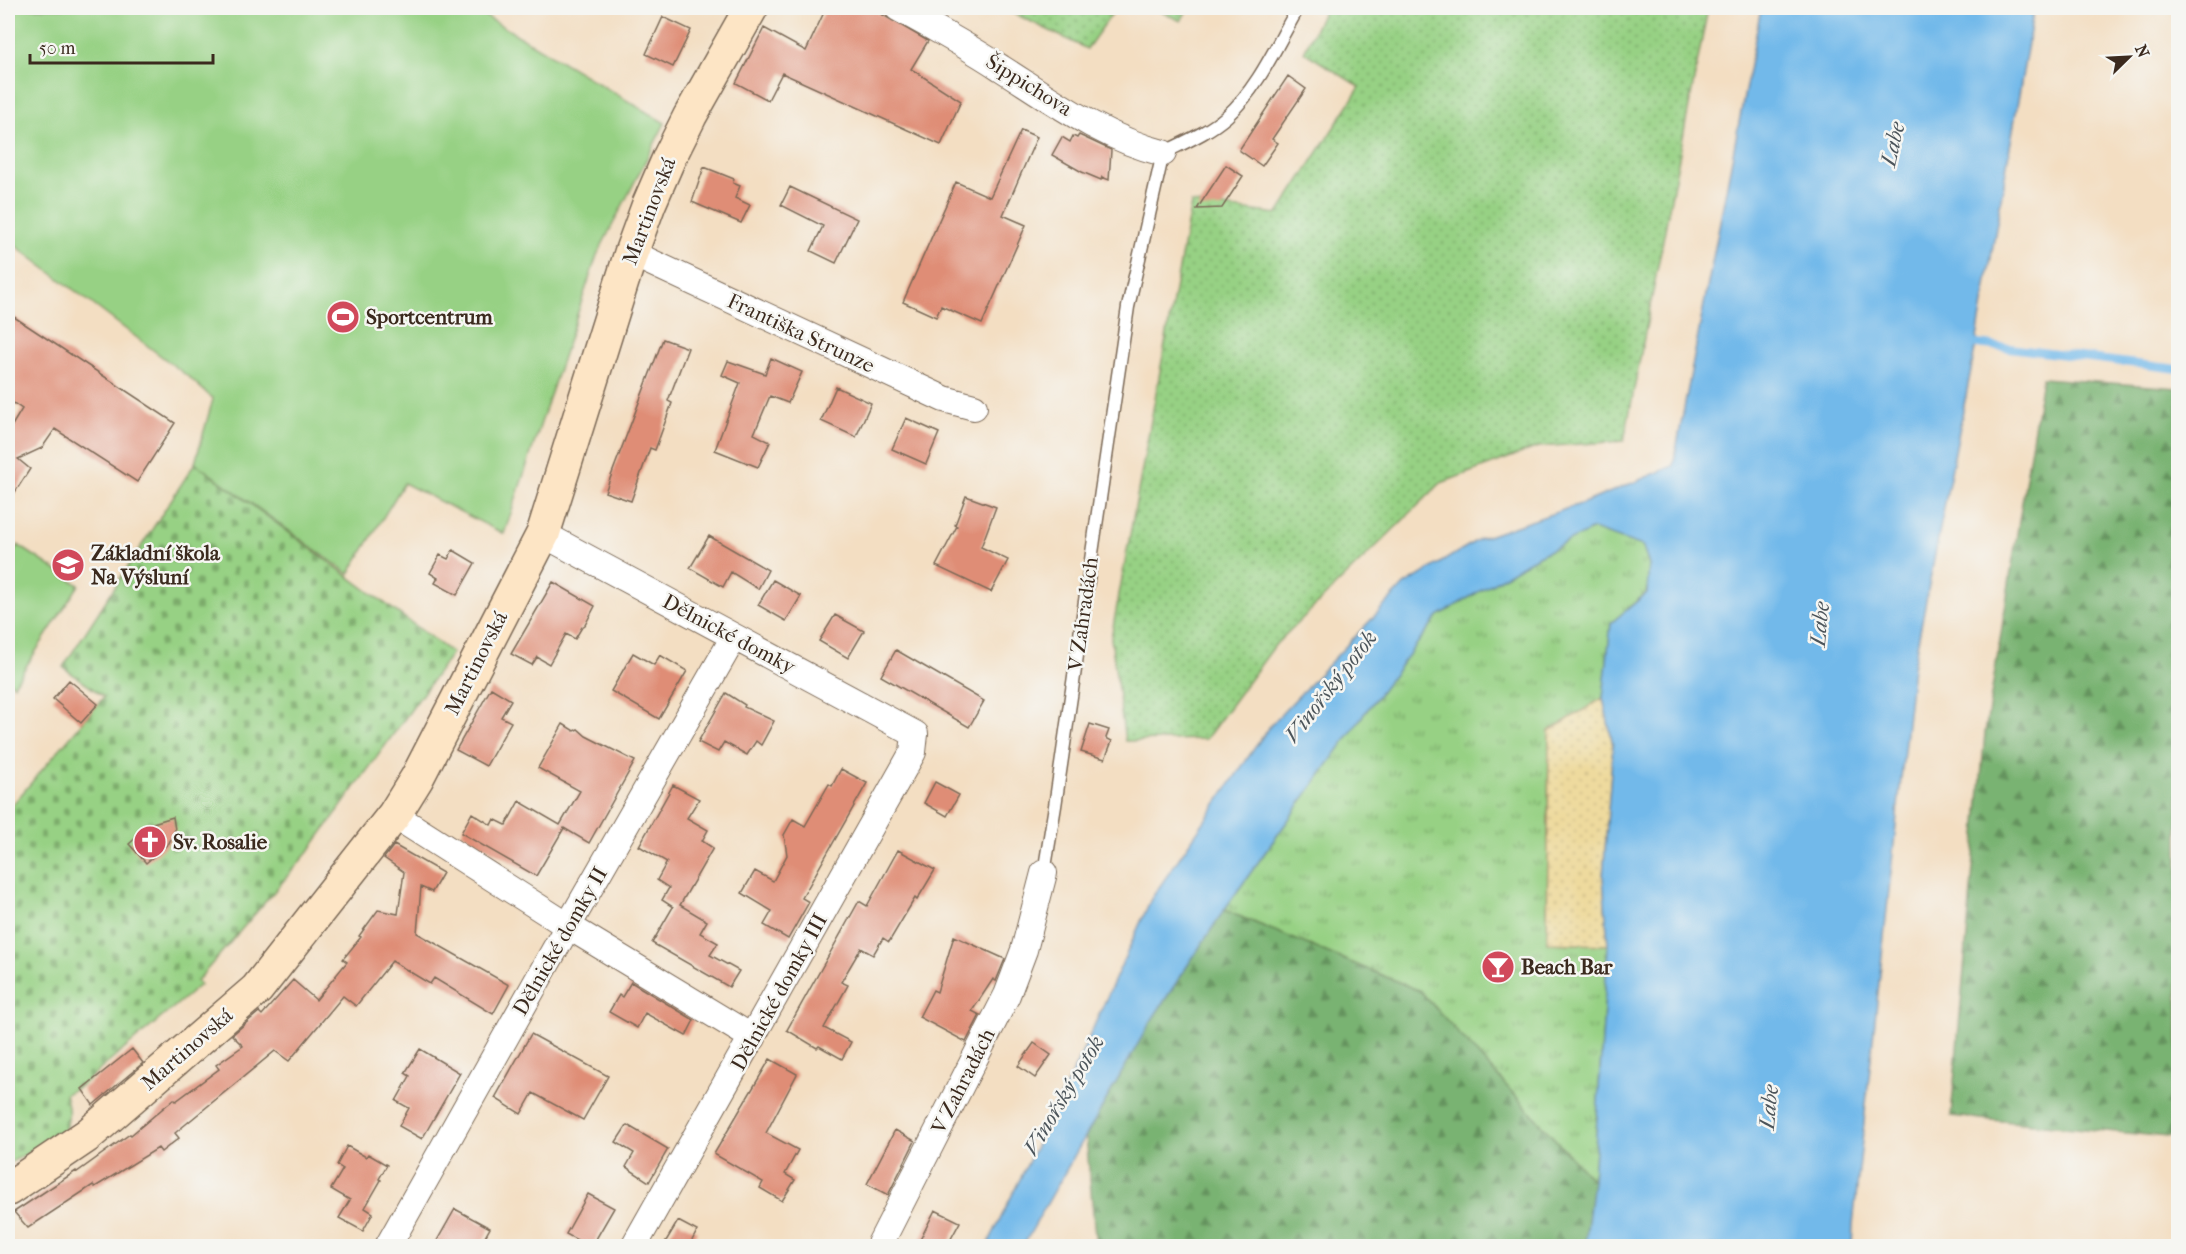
<svg xmlns="http://www.w3.org/2000/svg" width="2186" height="1254" font-family="'IM FELL French Canon',serif">
	<style>
		.grass { fill: url(#grass-tufts); stroke: #697e51; stroke-width: 1.5 }
		.forest { fill: url(#forest-firs); stroke: #5a6e48; stroke-width: 1.5 }
		.sand { fill: url(#sand-dots); stroke: #94825e; stroke-width: 1.5 }
		.cemetery { fill: url(#cemetery-stones); stroke: #697e51; stroke-width: 1.5 }
		.garden { fill: url(#garden-dots); stroke: #697e51; stroke-width: 1.5 }
		.pitch { fill: #97d184; stroke: #697e51; stroke-width: 1.5 }
		.water { fill: #72b9ea; stroke: #567284; stroke-width: 1.5 }
		.lines { fill: none; stroke-linecap: round; stroke-linejoin: round }
		.stream { stroke: #72b9ea; stroke-width: 8 }
		.building { fill: #df8d76 }
		.lane-casing { stroke: #7b6957; stroke-width: 15 }
		.street-casing { stroke: #7b6957; stroke-width: 28 }
		.secondary-casing { stroke: #7b6957; stroke-width: 36 }
		.lane { stroke: #fff; stroke-width: 12 }
		.street { stroke: #fff; stroke-width: 26 }
		.secondary { stroke: #fde5c5; stroke-width: 33 }
		.labels { text-anchor: middle; stroke-width: 5; stroke-linejoin: round; paint-order: stroke }
		.street-label { font-size: 21px; fill: #3b2a1e; stroke: #f6f6f2 }
		.poi-label { font-size: 21px; font-weight: bold; fill: #3b2a1e; stroke: #f6f6f2; text-anchor: start }
		.water-label { font-size: 22px; font-style: italic; fill: #4c555b; stroke: #f6f6f2 }
	</style>
	<defs>
		<pattern id="grass-tufts" width="24" height="20" patternUnits="userSpaceOnUse" patternTransform="scale(1.5)"><rect width="24" height="20" fill="#97d184"/><path d="M3 7l-1-3M5 7V3M7 7l1-3M15 17l-1-3M17 17v-4M19 17l1-3" fill="none" stroke="#7caa6b"/></pattern>
		<pattern id="forest-firs" width="22" height="20" patternUnits="userSpaceOnUse" patternTransform="scale(1.5)"><rect width="22" height="20" fill="#79b372"/><path d="M5 1l3.5 6h-7zM16 11l3.5 6h-7z" fill="#64925d"/></pattern>
		<pattern id="sand-dots" width="8" height="8" patternUnits="userSpaceOnUse" patternTransform="scale(1.5)"><rect width="8" height="8" fill="#eeda9e"/><path d="M2 2h.1M6 6h.1" fill="none" stroke="#cdbb88" stroke-width="1.8" stroke-linecap="round"/></pattern>
		<pattern id="cemetery-stones" width="16" height="16" patternUnits="userSpaceOnUse" patternTransform="scale(1.5)"><rect width="16" height="16" fill="#97d184"/><path d="M2 7V4a2 2 0 0 1 4 0v3zM10 15v-3a2 2 0 0 1 4 0v3z" fill="#7caa6b"/></pattern>
		<pattern id="garden-dots" width="8" height="8" patternUnits="userSpaceOnUse" patternTransform="scale(1.5)"><rect width="8" height="8" fill="#97d184"/><path d="M2 2h.1M6 6h.1" fill="none" stroke="#7caa6b" stroke-width="1.8" stroke-linecap="round"/></pattern>
	</defs>
	<rect width="100%" height="100%" fill="#f6f6f2"/>
	<filter id="ink" filterUnits="userSpaceOnUse"><feTurbulence type="fractalNoise" baseFrequency=".0167" numOctaves="2"/><feDisplacementMap in="SourceGraphic" scale="12" xChannelSelector="R" yChannelSelector="G"/><feConvolveMatrix kernelMatrix="1 2 1 2 8 2 1 2 1" color-interpolation-filters="sRGB"/></filter>
	<filter id="wash" filterUnits="userSpaceOnUse"><feTurbulence type="fractalNoise" baseFrequency=".008" numOctaves="4" result="noise"/><feDisplacementMap in="SourceGraphic" scale="24" xChannelSelector="R" yChannelSelector="G"/><feGaussianBlur stdDeviation="1.35" result="paint"/><feColorMatrix in="noise" values="0 0 0 0 0 0 0 0 0 0 0 0 0 0 0 0 0 1.4 0 .05"/><feComposite in="paint" operator="in"/></filter>
	<g filter="url(#wash)">
		<rect width="100%" height="100%" fill="#f3dec2"/>
		<path class="grass" d="M1593,529L1643,546L1649,565L1647,592L1611,623L1603,698L1549,732L1547,943L1608,945L1593,1181L1420,991L1224,910L1361,718L1438,616L1538,556Z"/>
		<path class="forest" d="M2042,378L2178,388V1138L1951,1116L1985,733Z
			M1224,910L1420,991L1593,1181L1585,1246H1096L1086,1136L1151,1021Z"/>
		<path class="sand" d="M1603,698L1613,745L1603,877L1608,945L1547,943L1549,731Z"/>
		<path class="cemetery" d="M195,463L452,653L309,851L197,981L200,985L82,1085L65,1094C69,1107 72,1123 61,1134C52,1142 20,1157 8,1164V810L104,697L63,667Z"/>
		<path class="garden" d="M1003,8H1116L1087,49Z
			M1153,8H1188L1181,21Z
			M1325,8H1708L1624,441L1538,447L1441,483L1276,644L1206,739L1125,741L1111,638L1191,203L1278,214L1360,87L1304,52Z"/>
		<path class="pitch" d="M8,8H472L665,123L597,255L504,534L404,483L349,574L195,463L213,399L190,378L8,240Z
			M18,545L79,585L14,685L8,681V561Z"/>
		<path class="water" d="M1761,8H2034L1976,344L1913,667L1853,1225L1852,1246H1585L1593,1181L1608,945L1603,877L1613,745L1603,698L1611,623L1647,593L1649,565L1643,546L1593,529L1538,556L1438,616L1361,718L1224,910L1151,1021L1023,1246H987L1081,1055L1151,899L1269,727L1404,585L1479,539L1589,501L1673,466Z"/>
		<g class="lines">
			<path class="stream" d="M1969,343L2178,369"/>
		</g>
		<g id="blocks">
			<path class="building" d="M826,8H871L928,41L911,69L961,101L941,145L782,73L768,100L736,83L764,28L806,51Z
				M663,17L691,30L673,67L646,54Z
				M1288,76L1306,89L1272,139L1278,143L1262,166L1239,150Z
				M1021,130L1037,137L1003,215L1026,225L982,324L941,306L936,317L903,302L956,182L990,197Z
				M1079,135L1111,150L1109,180L1102,177L1101,180L1082,172L1052,155L1062,137L1070,142L1073,136L1077,138Z
				M1226,165L1243,176L1222,208L1197,209Z
				M704,167L734,179L733,183L740,186L735,198L750,205L741,223L692,202Z
				M790,187L857,219L836,263L811,251L823,226L781,205Z
				M8,313L175,423L137,482L55,429L42,448L18,459L30,469L8,503V432L22,409L8,399Z
				M663,339L688,348L668,401L672,403L655,450L650,448L631,501L605,492Z
				M771,358L802,372L788,403L770,396L754,434L770,442L758,467L715,450L740,383L722,375L728,361L765,374Z
				M836,387L871,403L856,437L821,421Z
				M906,418L939,433L926,464L892,449Z
				M966,496L996,507L981,547L1008,560L991,592L936,566L957,526L955,525Z
				M709,536L768,570L758,589L731,572L723,587L690,568Z
				M453,550L475,563L457,595L435,583L438,578L430,573L440,555L448,559Z
				M773,580L801,596L786,621L758,605Z
				M553,582L595,606L585,625L582,627L575,639L566,634L549,664L537,657L532,665L511,654Z
				M835,615L864,631L848,658L819,641Z
				M896,650L984,701L969,727L881,676Z
				M633,653L654,665L660,655L687,671L659,719L611,691Z
				M69,680L98,704L81,723L53,699Z
				M491,688L511,700L501,717L511,722L486,766L456,750Z
				M726,693L745,705L744,707L774,721L761,745L756,741L747,755L724,742L718,752L698,742Z
				M563,724L574,731L578,729L586,736L635,761L589,843L564,828L536,876L461,833L472,813L491,825L494,819L506,825L519,801L560,825L580,791L538,768Z
				M1090,724L1109,730L1106,738L1112,741L1105,759L1081,752Z
				M841,769L867,783L802,898L809,902L788,939L764,925L772,911L742,893L755,871L773,881L787,855L784,835L793,819L805,826L829,784L832,786Z
				M935,782L959,795L947,816L924,803Z
				M673,785L699,799L687,818L708,830L702,841L713,848L680,905L707,921L700,933L718,943L710,955L739,971L729,987L652,943L673,907L662,900L669,888L657,880L667,862L639,846Z
				M173,817L175,830L169,843L146,863L129,844L153,823Z
				M394,845L443,873L432,892L421,887L417,933L509,985L493,1014L434,978L430,984L392,961L356,1006L343,996L289,1061L275,1051L175,1133L179,1138L161,1152L158,1148L95,1187L93,1185L28,1228L14,1212L76,1171L77,1172L130,1134L131,1135L174,1099L176,1101L219,1069L216,1065L243,1046L232,1035L259,1012L262,1015L293,980L316,1000L347,962L343,959L361,937L359,936L378,910L398,914L404,872L384,858Z
				M898,850L935,870L917,900L915,898L889,942L883,938L873,955L861,948L841,982L848,985L824,1028L851,1042L842,1059L819,1046L817,1048L787,1030L859,901L867,906Z
				M954,936L1005,959L996,981L993,979L972,1011L980,1015L966,1042L919,1017L933,990L937,992Z
				M631,982L694,1020L686,1036L645,1013L637,1028L609,1012L619,995L622,997Z
				M531,1034L608,1076L583,1120L533,1093L521,1114L495,1098Z
				M1034,1043L1051,1055L1035,1078L1018,1066Z
				M132,1049L143,1063L93,1105L82,1089Z
				M420,1049L460,1073L422,1139L399,1126L409,1108L396,1101L410,1076L405,1073Z
				M770,1059L797,1074L766,1133L798,1150L785,1174L795,1180L782,1201L760,1188L763,1182L714,1154Z
				M627,1125L668,1149L649,1182L626,1167L634,1153L616,1142Z
				M895,1130L915,1141L888,1195L867,1184Z
				M347,1146L366,1157L368,1154L387,1165L379,1179L381,1180L365,1208L373,1213L363,1231L339,1218L350,1200L331,1189L343,1169L337,1165Z
				M588,1194L614,1208L592,1246H588L566,1234Z
				M455,1209L490,1228L480,1246H434Z
				M935,1210L960,1222L947,1246H917Z
				M678,1221L697,1231L689,1246H663Z"/>
		</g>
	</g>
	<g filter="url(#ink)">
		<use href="#blocks" fill-opacity="0" stroke="#7b6957" stroke-width="1.5"/>
		<g class="lines">
			<defs>
				<path id="lane" d="M1044,873L1055,806L1128,307L1163,153C1185,142 1209,132 1227,116C1259,87 1277,44 1298,8"/>
				<path id="street" d="M898,8C933,27 968,46 1001,68C1053,101 1103,138 1163,153
					M631,253L944,399L974,407
					M543,534L915,734L913,752L634,1246
					M394,815L568,926L753,1038
					M388,1246L568,926L734,637
					M879,1246L1007,995L1024,950L1044,873"/>
				<path id="secondary" d="M8,1189L88,1135L257,989L394,815L417,778L543,534L631,253L649,204L669,158L690,116L751,8"/>
			</defs>
			<use href="#lane" class="lane-casing"/>
			<use href="#street" class="street-casing"/>
			<use href="#secondary" class="secondary-casing"/>
			<use href="#lane" class="lane"/>
			<use href="#street" class="street"/>
			<use href="#secondary" class="secondary"/>
		</g>
	</g>
	<defs>
		<symbol id="stadium-disc" viewBox="-11 -11 22 22"><circle r="9.5" fill="#d1495b" stroke="#f6f6f2"/><path d="M0-5a6.5 5 0 1 0 0 10a6.5 5 0 1 0 0-10ZM-3.5-1.8h7v3.6h-7Z" fill="#fff"/></symbol>
		<symbol id="school-disc" viewBox="-11 -11 22 22"><circle r="9.5" fill="#d1495b" stroke="#f6f6f2"/><path d="M0-5L7-2L0 1L-7-2ZM-4 1L0 2.5L4 1V4Q0 6-4 4Z" fill="#fff"/></symbol>
		<symbol id="church-disc" viewBox="-11 -11 22 22"><circle r="9.5" fill="#d1495b" stroke="#f6f6f2"/><path d="M-1.2-6h2.4v3.5h3.3v2.4h-3.3V6h-2.4V-.1h-3.3v-2.4h3.3Z" fill="#fff"/></symbol>
		<symbol id="bar-disc" viewBox="-11 -11 22 22"><circle r="9.5" fill="#d1495b" stroke="#f6f6f2"/><path d="M-6-5H6L.8 .8V4.5H3.5V6h-7V4.5H-.8V.8Z" fill="#fff"/></symbol>
	</defs>
	<g fill-rule="evenodd">
		<use href="#stadium-disc" x="324" y="298" width="38" height="38"/>
		<use href="#school-disc" x="49" y="546" width="38" height="38"/>
		<use href="#church-disc" x="131" y="823" width="38" height="38"/>
		<use href="#bar-disc" x="1479" y="948" width="38" height="38"/>
	</g>
	<g class="labels">
		<g class="street-label">
			<text transform="translate(1029 85) rotate(32)" y="7">Šippichova</text>
			<text transform="translate(649 211) rotate(-69)" y="7">Martinovská</text>
			<text transform="translate(801 333) rotate(25)" y="7">Františka Strunze</text>
			<text transform="translate(1083 614) rotate(-82)" y="7">V Zahradách</text>
			<text transform="translate(729 634) rotate(28)" y="7">Dělnické domky</text>
			<text transform="translate(476 663) rotate(-63)" y="7">Martinovská</text>
			<text transform="translate(560 941) rotate(-60)" y="7">Dělnické domky II</text>
			<text transform="translate(779 992) rotate(-61)" y="7">Dělnické domky III</text>
			<text transform="translate(187 1049) rotate(-41)" y="7">Martinovská</text>
			<text transform="translate(963 1081) rotate(-63)" y="7">V Zahradách</text>
		</g>
		<g class="poi-label">
			<text x="366" y="324">Sportcentrum</text>
			<text x="91" y="560">Základní škola<tspan x="91" dy="24">Na Výsluní</tspan></text>
			<text x="173" y="849">Sv. Rosalie</text>
			<text x="1521" y="974">Beach Bar</text>
		</g>
		<g class="water-label">
			<text transform="translate(1892 144) rotate(-77)" y="8">Labe</text>
			<text transform="translate(1819 624) rotate(-84)" y="8">Labe</text>
			<text transform="translate(1330 686) rotate(-52)" y="8">Vinořský potok</text>
			<text transform="translate(1063 1095) rotate(-59)" y="8">Vinořský potok</text>
			<text transform="translate(1768 1107) rotate(-84)" y="8">Labe</text>
		</g>
	</g>
	<rect width="2186" height="1254" fill="none" stroke="#f6f6f2" stroke-width="30"/>
	<g transform="translate(2129 57) rotate(66)" stroke="#f6f6f2" stroke-width="4.5" paint-order="stroke">
	<path d="M0-4.5L10 22L0 15L-10 22Z" fill="#3b2a1e"/>
	<text y="-9" font-size="16" font-weight="bold" text-anchor="middle" fill="#3b2a1e">N</text>
	</g>
	<path d="M30 54v9h183v-9" fill="none" stroke="#3b2a1e" stroke-width="3"/>
	<text x="39" y="54" font-size="18" fill="#3b2a1e" stroke="#f6f6f2" stroke-width="4.5" paint-order="stroke">50 m</text>
</svg>
